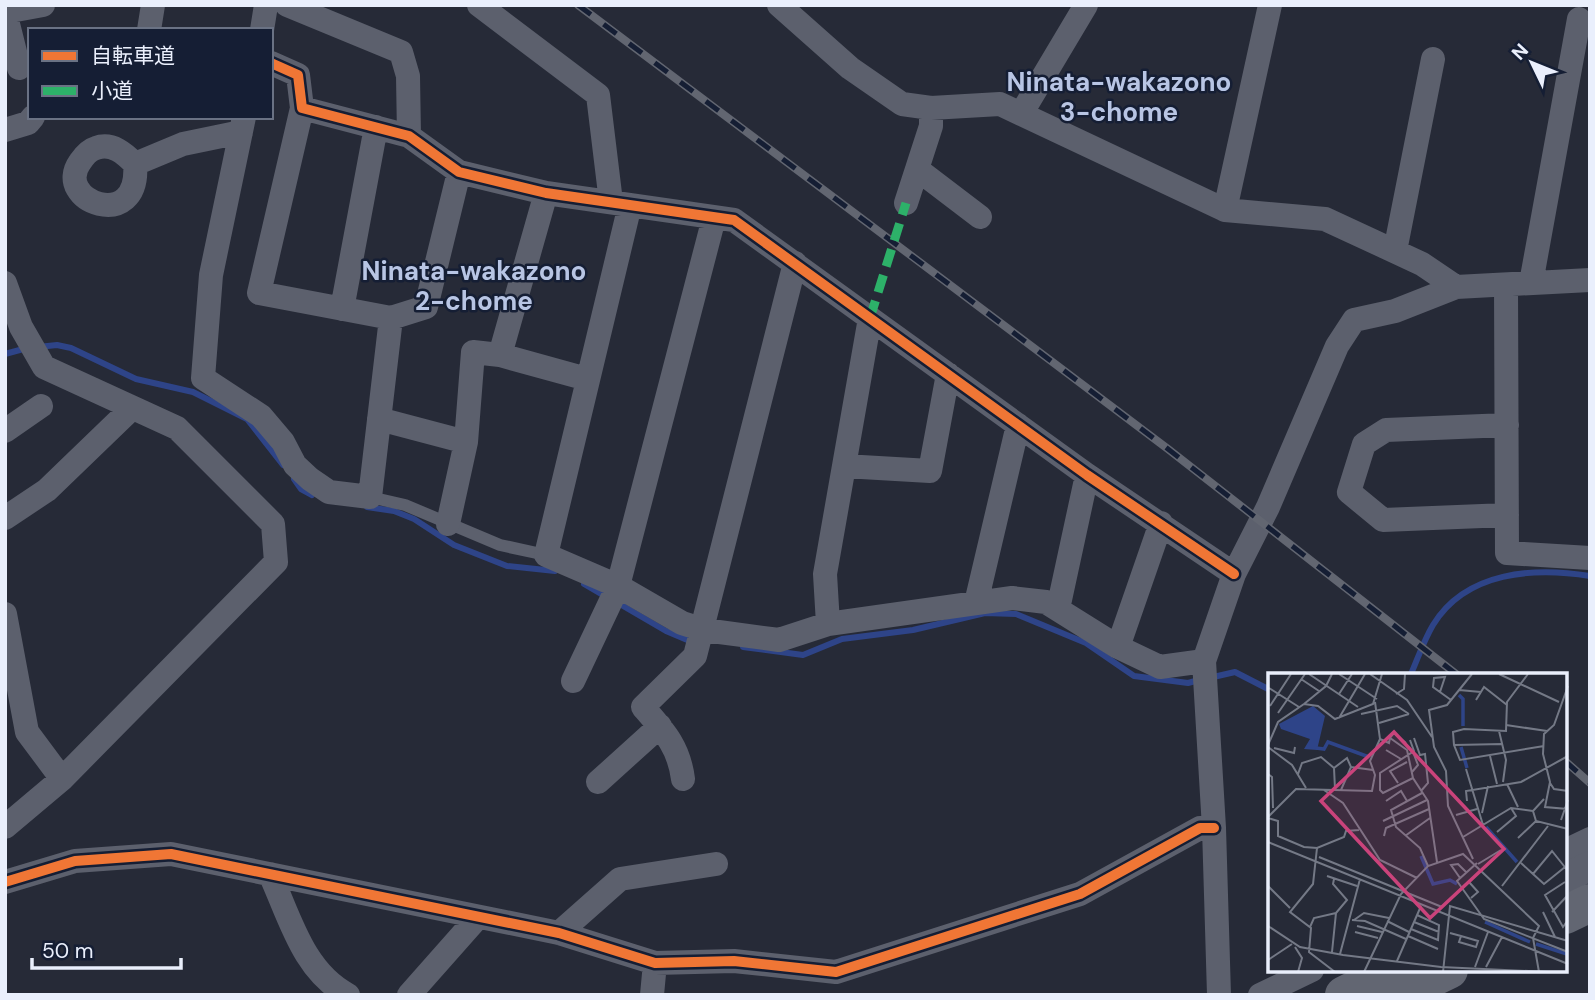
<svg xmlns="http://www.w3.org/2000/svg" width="1595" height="1000" font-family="'DM Sans','Noto Sans JP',sans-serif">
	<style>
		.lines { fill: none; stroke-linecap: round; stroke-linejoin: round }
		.stream { stroke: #2e4488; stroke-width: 6 }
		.service { stroke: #5c606d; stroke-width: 12 }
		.minor { stroke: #5c606d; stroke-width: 24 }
		.tertiary { stroke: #5c606d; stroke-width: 30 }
		.motorway { stroke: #626672; stroke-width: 38 }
		.rail-casing { stroke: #626671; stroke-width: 8 }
		.rail { stroke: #151e34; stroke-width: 5; stroke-dasharray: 16; stroke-linecap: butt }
		.quiet { stroke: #2db169; stroke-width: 9; stroke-dasharray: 18 9; stroke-linecap: butt }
		.cycleway-casing { stroke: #151e34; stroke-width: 15 }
		.cycleway { stroke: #f07635; stroke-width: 10 }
		.labels { text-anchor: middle; stroke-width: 5; stroke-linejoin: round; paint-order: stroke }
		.neighbourhood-label { font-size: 26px; font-weight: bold; fill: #b8c5e4; stroke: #151e34 }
		.inset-river { fill: none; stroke: #2e4488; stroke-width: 3.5 }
		.inset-road { fill: none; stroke: #747986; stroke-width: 2 }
		.view { fill: #ca437b; fill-opacity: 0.15; stroke: #ca437b; stroke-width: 3.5 }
		.inset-edge { fill: none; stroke: #eaeffc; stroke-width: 3.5 }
	</style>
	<rect width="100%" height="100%" fill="#262a37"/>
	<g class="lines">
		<path class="stream" d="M38,347L57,345L71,348L136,379L193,392L247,419L283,465
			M5,354L27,348
			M294,479L301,489L312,495
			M367,507L394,511L414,519L454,545L507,566L555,571
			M584,584L608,598
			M618,603L666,631L692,642
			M743,647L803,655L842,639L913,630L985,613L1016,614L1086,643L1134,676L1188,683L1199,680
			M1411,674C1418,658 1424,640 1433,625C1466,571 1534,567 1590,576
			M1209,678L1235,672L1270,690"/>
		<path class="service" d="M370,497L405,505L500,545L546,555"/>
		<path class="minor" d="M287,5L401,52L408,76L409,136
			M479,5L598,95L611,202
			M779,5L850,68L902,104L931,108L1000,104L1225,210L1325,219L1422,264L1456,287
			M149,30L153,5
			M262,30L266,5
			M271,63L298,75L302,108L409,136L459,172L546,193L734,220L1087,475L1234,574
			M19,68L5,12L43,5
			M302,108L259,293L391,318
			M1021,114L1086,5
			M244,117L211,275L203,378L261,416L283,442L295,465L310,479L329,492L370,497L391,318L426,307L459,172
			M5,130L28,123L33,117
			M135,164C125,154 112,142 96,148C89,150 84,156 80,162C52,201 141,234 135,164L183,144L241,132
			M917,169L980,217
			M906,203L931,126V108
			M630,205L546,555L618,586L682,623L704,630L779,640L828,624L1012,598L1046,602L1118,647L1160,667L1204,661
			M1225,210L1270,5
			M1395,251L1433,59
			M5,283L21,327L44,367L177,428L273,524L276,562L62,779L5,827
			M1531,283L1579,19
			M1506,285L1507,553L1590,558
			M342,309L376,127
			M500,355L546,193
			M379,419L466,442
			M1507,425L1386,430L1364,444L1349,492L1383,520L1507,515
			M5,431L41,406
			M844,466L930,471L948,374
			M5,518L47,490L132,408
			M448,524L466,442L473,352L500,355L587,379
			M976,603L1018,425
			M1058,609L1087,475
			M5,614L27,732L62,779
			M828,624L825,574L870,318
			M1118,647L1161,523
			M573,681L618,586L714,218
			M683,779C679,747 664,731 643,707L695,656L795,263
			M598,782L660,726
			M1565,851L1590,839
			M270,874C290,918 303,971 348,995
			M5,882L75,861L171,854L559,933L655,963L734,961L836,972L1080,894L1200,828H1214
			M559,933L620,879L716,864
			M409,995L478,917
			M652,995L655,963
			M1219,995L1214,828L1204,661L1234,574L1268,507L1337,346L1354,320L1395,311L1456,287L1590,280
			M1260,995L1312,970"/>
		<path class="tertiary" d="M1565,878L1590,866"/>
		<path class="motorway" d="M1565,915L1590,903
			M1344,995L1395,970
			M1397,995L1449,970"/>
		<defs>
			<path id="rail" d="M578,5L1168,449L1456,674
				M1565,761L1590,783"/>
		</defs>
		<use href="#rail" class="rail-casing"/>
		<use href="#rail" class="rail"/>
		<path class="quiet" d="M870,318L906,203"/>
		<defs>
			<path id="cycleway" d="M271,63L298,75L302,108L409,136L459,172L546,193L734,220L1087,475L1234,574
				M5,882L75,861L171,854L559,933L655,963L734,961L836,972L1080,894L1200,828H1214"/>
		</defs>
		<use href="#cycleway" class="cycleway-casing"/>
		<use href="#cycleway" class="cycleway"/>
	</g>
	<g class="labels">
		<g class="neighbourhood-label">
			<text x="1119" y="91">Ninata-wakazono<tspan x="1119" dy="30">3-chome</tspan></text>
			<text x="474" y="280">Ninata-wakazono<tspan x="474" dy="30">2-chome</tspan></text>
		</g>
	</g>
	<g transform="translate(1268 673)">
		<rect width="299" height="299" fill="#262a37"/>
		<path d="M45,33L57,43L49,77L36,76L42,66L13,56L11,51Z" fill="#2e4488"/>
		<path class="inset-river" d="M191,22L195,26V53M193,74L199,95M48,75L56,76L60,69L101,84M218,154L249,189M153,183L165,211L182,207L189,211M217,249L262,269M268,271L299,281"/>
		<path class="inset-road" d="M41,1L90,34M71,1L109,26M102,1L139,27L164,64M204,1L179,32L161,37L166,74L178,98L180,133L205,186M231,1L291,29M260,1L239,29L238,58L196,56L185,59L186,72L192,87L276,73M33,6L51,18M300,13L286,52L276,61L275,81L282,109L277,134L300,136M1,15L31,34M191,17L213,19M172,19L177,4L166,5L165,14L183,27M71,21L84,1M128,21L136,16L137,1M208,27L216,14L239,32M36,31L58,13L64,1M2,33L23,1M10,40L37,1M93,41L129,33L141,41M71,45L97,1M111,50L141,41M238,52L279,58M231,58L238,87L235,109M122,65L126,60L138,70M146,65L152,82L157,81L160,110L153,118M112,66L121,70L122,65L139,77L145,105L160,128L169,189M142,67L146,78L112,100V117L115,120L145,105M0,72L10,49L36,31L50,33L67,46L105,31L114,1M186,72L235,71M0,74L24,92L38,115M6,75L26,80L27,74M123,80L118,77L133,86M222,83L229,111M83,94L105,97M198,96L215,152M144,99L150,92L145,79M0,101L4,104L5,135M30,101L34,90L53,84L66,95M130,110L122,98L139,89M282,110L286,116L300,118M239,111L250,134M67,116L66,95L79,85L83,94L73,117M56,117L75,130L112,187L149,205M154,120L123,137L128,154L152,175L160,193M276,126L265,138L268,148L300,156M118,128L133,118L139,128M199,128L198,118L253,109L300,83M214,140L220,113M188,142L209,136M0,144L28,116L104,118L107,102L102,88L112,66L107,29M0,145L10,148V163L36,174L49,175L76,164L78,158L91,157M293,147L300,127M115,148L159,127M229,159L248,143L243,135M116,163L118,155L161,136M137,163L162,145M195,164L243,135L265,138M250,165L268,148M0,169L300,291M49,175L45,211L22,239L43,255L41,279L67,299M51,184L174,234M209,190L189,208L216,246L300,279M253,190L265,201L284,178L300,198M210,191L233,177M265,201L276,211L297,194M59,203L89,213M192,205L183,192L190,191L198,199M201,209L210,219L203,225M297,209L277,222L295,254L300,247M0,213L22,235M234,213L280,153M275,239L287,264M284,239L300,222M84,247L97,248L138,266M86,247L96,240L121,245M119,248L141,259M146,249L171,259M0,253L32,274L75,282L173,294L281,299M89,253L114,259M42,254L46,245L68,240M143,256L170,267L171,252L149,242M87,259L110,265M182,260L193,263L210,268L208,274L191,269L193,263M140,263L170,276M27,274L34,285L30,299M64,279L68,240L79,227L65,211L66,206M72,281L92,206M0,287L24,271M129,288L153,233M207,294L220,259M218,294L234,264M96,299L133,221L160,193L195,181L271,253L265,265L271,299M175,299L182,233L300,268"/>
		<path class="view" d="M126,59L236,176L162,245L53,128Z"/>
		<rect width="299" height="299" class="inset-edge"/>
	</g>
	<rect width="1595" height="1000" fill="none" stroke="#eaeffc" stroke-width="14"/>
	<rect x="28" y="28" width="245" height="91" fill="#151e34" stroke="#6a7284" stroke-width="2"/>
	<rect x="42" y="51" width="35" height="10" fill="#f07635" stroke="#6a7284" stroke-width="2"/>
	<text x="91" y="63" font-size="21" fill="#eaeffc">自転車道</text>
	<rect x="42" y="86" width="35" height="10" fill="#2db169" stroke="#6a7284" stroke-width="2"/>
	<text x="91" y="98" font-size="21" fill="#eaeffc">小道</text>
	<g transform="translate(1532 63) rotate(313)" stroke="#151e34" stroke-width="5" paint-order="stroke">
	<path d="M0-5L12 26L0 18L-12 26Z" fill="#eaeffc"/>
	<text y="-10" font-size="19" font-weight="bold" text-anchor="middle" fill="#eaeffc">N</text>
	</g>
	<path d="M32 958v10h149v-10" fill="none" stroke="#eaeffc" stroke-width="3.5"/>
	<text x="42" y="958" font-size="21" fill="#eaeffc" stroke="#151e34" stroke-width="5" paint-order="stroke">50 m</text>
</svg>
